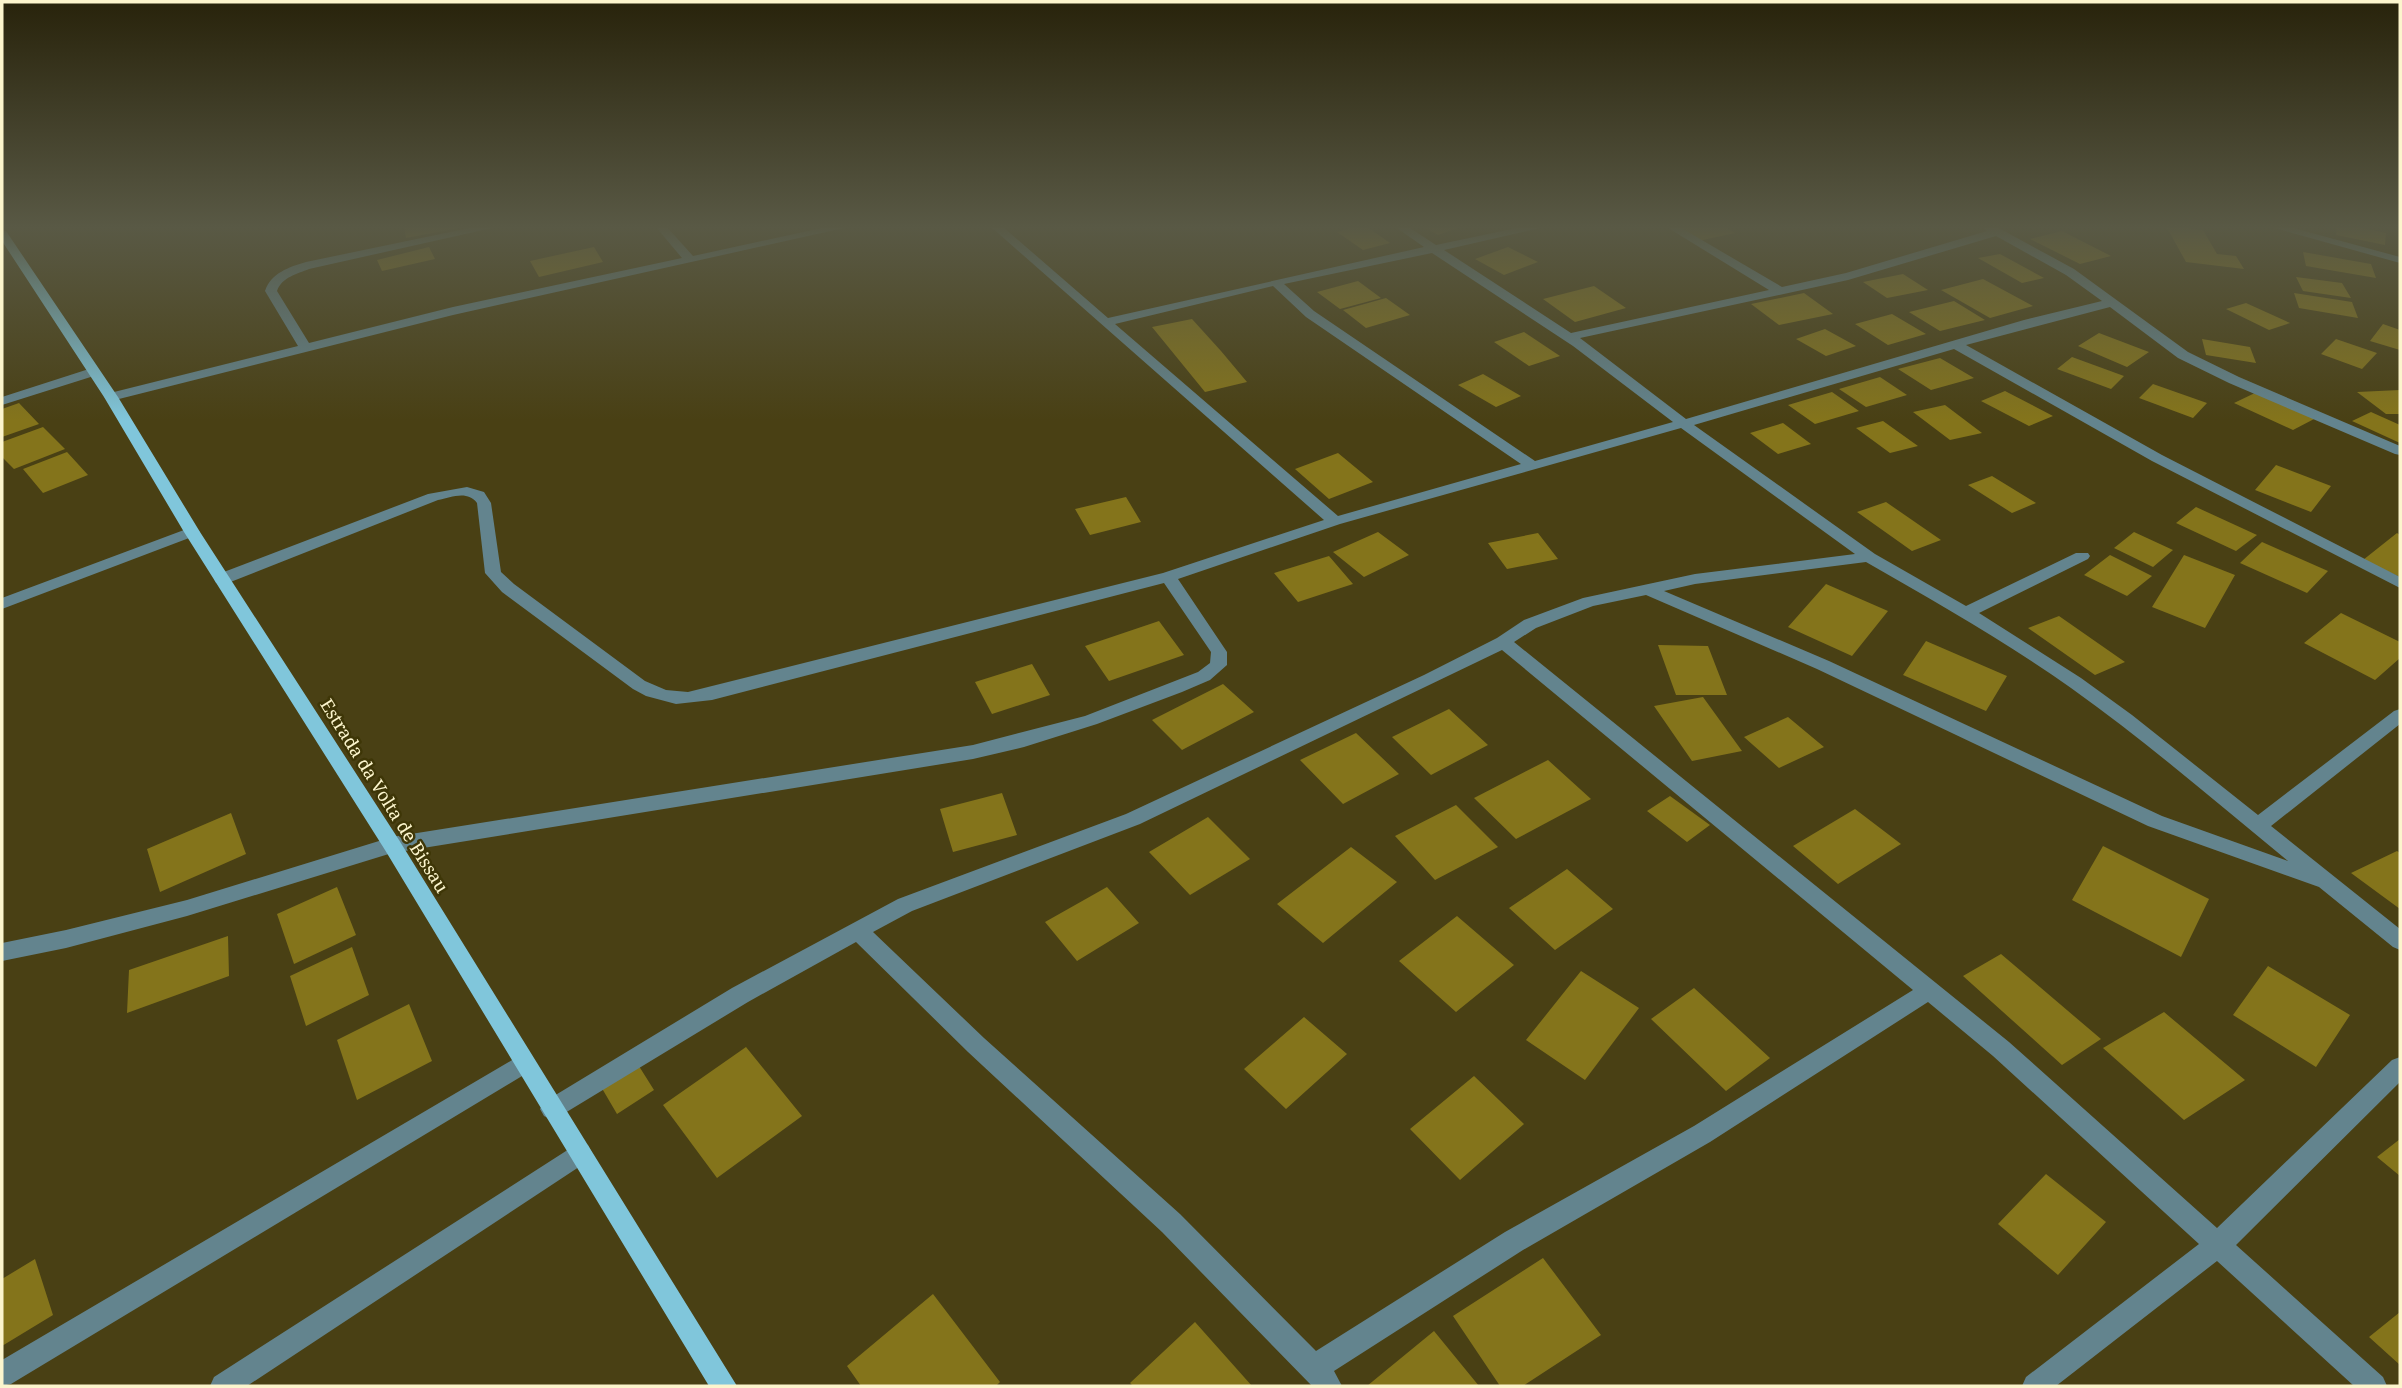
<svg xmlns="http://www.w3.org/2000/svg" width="2402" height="1388" font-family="'Noto Serif',serif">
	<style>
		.building { fill: #84741b }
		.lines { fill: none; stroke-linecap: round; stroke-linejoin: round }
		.minor { fill: #63848e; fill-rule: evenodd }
		.major { fill: #80c6db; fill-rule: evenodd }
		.labels { text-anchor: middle; stroke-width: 5; stroke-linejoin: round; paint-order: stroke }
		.street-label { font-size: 18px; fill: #fcf5cd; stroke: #3e3607 }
	</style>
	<rect width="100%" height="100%" fill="#494014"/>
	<path class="building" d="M404,226H458L459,228L406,238Z
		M1358,226H1366L1390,243L1363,250L1337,232Z
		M1422,226H1461V227L1438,235Z
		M1676,226H1724L1735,233L1698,241Z
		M2166,226L2203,230L2217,254L2236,256L2244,269L2186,262Z
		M2337,226H2354L2386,233L2385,245L2336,235Z
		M2062,231L2111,256L2080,264L2030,239Z
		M429,247L435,259L382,271L377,260Z
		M594,247L603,262L539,277L530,261Z
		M1508,247L1538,262L1504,275L1475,259Z
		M2303,252L2371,264L2376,278L2306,266Z
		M2000,254L2044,278L2022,283L1978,258Z
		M1903,274L1928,290L1887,298L1863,282Z
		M2296,277L2342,283L2351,298L2303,291Z
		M1983,279L2033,306L1990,318L1941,290Z
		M1358,281L1381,298L1340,309L1317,292Z
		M1594,286L1626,308L1575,322L1543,299Z
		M1804,293L1833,314L1779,325L1751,304Z
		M2294,293L2352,302L2358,318L2299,308Z
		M1386,298L1410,315L1366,328L1343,310Z
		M1954,301L1985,320L1940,331L1909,312Z
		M2246,303L2290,323L2269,330L2226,309Z
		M1892,314L1926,334L1888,345L1855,324Z
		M1192,319L1221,351L1247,382L1205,392L1152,327Z
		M2383,324L2400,330V350L2370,341Z
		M1825,329L1856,346L1826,356L1796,339Z
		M1524,332L1560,356L1529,366L1494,342Z
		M2099,333L2149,352L2127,367L2078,346Z
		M2202,339L2250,347L2256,363L2206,355Z
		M2336,339L2377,353L2362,369L2321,354Z
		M2072,357L2124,376L2111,389L2057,369Z
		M1940,358L1974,378L1931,390L1898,369Z
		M1483,374L1521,396L1496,407L1458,385Z
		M1880,377L1907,395L1866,407L1839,389Z
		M2153,384L2207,403L2193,418L2139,398Z
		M2400,390V414H2386L2357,392Z
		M2005,391L2053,416L2029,426L1981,401Z
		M1832,392L1859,411L1815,424L1788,405Z
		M2257,392L2316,418L2293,430L2234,403Z
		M19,403L39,424L2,437V409Z
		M1945,405L1982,433L1950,440L1913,412Z
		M2371,412L2400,425V443L2352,421Z
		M1883,421L1918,446L1890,453L1856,428Z
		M1783,423L1811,444L1778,454L1750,433Z
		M43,427L65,449L14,469L2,457V442Z
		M67,452L88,475L43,493L23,469Z
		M1338,453L1373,482L1329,499L1295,469Z
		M2276,465L2331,486L2311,512L2255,490Z
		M1992,476L2036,503L2012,513L1968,485Z
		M1126,497L1141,522L1090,535L1075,509Z
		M1886,502L1941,540L1912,551L1857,512Z
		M2196,507L2257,535L2236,551L2176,523Z
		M1378,532L1409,555L1364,577L1333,552Z
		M2134,532L2173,550L2153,567L2114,548Z
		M1538,533L1558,559L1507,569L1488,543Z
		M2397,533L2400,535V577L2363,560Z
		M2262,542L2328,571L2307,593L2240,563Z
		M2110,555L2152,576L2127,596L2084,575Z
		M2184,555L2235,575L2205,628L2152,607Z
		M1329,556L1353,584L1298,602L1274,573Z
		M1826,584L1888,611L1852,656L1788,627Z
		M2341,613L2400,642V658L2375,680L2304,643Z
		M2059,616L2125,662L2095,675L2028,628Z
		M1159,621L1184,655L1109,681L1085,646Z
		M1926,641L2007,676L1986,711L1903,675Z
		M1658,645L1708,646L1727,695H1676Z
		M1032,664L1050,695L992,714L975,682Z
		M1223,684L1254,712L1182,750L1152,720Z
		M1703,697L1742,751L1692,761L1654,706Z
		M1449,709L1488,745L1431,775L1392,737Z
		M1788,717L1824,747L1779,768L1744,737Z
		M1356,733L1399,774L1343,804L1300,760Z
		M1548,760L1591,799L1516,839L1474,798Z
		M1002,793L1017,835L953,852L940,809Z
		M1670,796L1710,825L1687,842L1647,811Z
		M1456,805L1498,847L1435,880L1395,836Z
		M1855,809L1901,844L1838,884L1793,846Z
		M231,813L246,854L160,892L147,849Z
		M1208,817L1250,859L1190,895L1149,852Z
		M2103,846L2209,899L2181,957L2072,900Z
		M1351,847L1397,882L1323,943L1277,904Z
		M2397,851L2400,853V909L2351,873Z
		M1567,869L1613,909L1555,950L1509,908Z
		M337,887L356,935L294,964L277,914Z
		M1107,887L1139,923L1077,961L1045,922Z
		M1457,916L1514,965L1456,1012L1399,961Z
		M228,936L229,976L127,1013L129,970Z
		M352,947L369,995L306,1026L290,976Z
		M2001,954L2101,1039L2062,1065L1963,976Z
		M2268,966L2350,1015L2316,1067L2233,1015Z
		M1581,971L1639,1008L1585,1080L1526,1040Z
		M1694,988L1770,1058L1726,1091L1651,1019Z
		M409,1004L432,1061L357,1100L337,1040Z
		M2164,1012L2245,1080L2184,1120L2103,1048Z
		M1304,1017L1347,1054L1286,1109L1244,1069Z
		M746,1047L802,1116L717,1178L663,1105Z
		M637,1063L654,1090L617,1114L600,1085Z
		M1474,1076L1524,1124L1460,1180L1410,1129Z
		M2400,1139V1176L2377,1157Z
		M2046,1174L2106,1222L2058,1275L1998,1224Z
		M1543,1258L1601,1335L1523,1386H1500L1453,1316Z
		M35,1259L53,1315L2,1346V1279Z
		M933,1294L1000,1382L996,1386H861L847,1366Z
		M2400,1312V1365L2369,1337Z
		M1195,1322L1252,1386H1133L1130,1383Z
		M1434,1331L1479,1386H1367Z"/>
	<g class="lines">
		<path class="minor" d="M479,226H501L309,269C297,274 282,277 277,291L309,343L453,307L682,258L655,226H666L693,256L831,226H853L453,315L111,401L104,397L106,394L298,346L265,291C271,273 289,267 306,262Z
			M990,226H1002L1108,318L1424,247L1394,226H1407L1436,245L1526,226H1549L1444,250L1571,333L1769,290L1665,226H1678L1782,287L1846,273L1987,231L1981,226H1995L2074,269L2188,352L2239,377L2400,446V455L2395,454L2229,383L2178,358L2110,307L1966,345L2162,455L2400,577V588L2152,461L1954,349L1694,425L1875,554L1966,606L2076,553H2088L2090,556L2088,559L1979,613L2081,678L2132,715L2258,815L2394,711L2400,709V724L2271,826L2400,929V950L2393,947L2319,887L2148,826L1817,669L1646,595L1593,606L1536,628L1514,642L2009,1042L2217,1228L2392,1060L2400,1057V1082L2236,1245L2383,1377L2387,1386H2354L2217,1261L2056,1386H2022L2026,1377L2199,1244L1993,1056L1928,1002L1710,1142L1523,1250L1334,1371L1342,1386H1312L1162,1232L968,1052L856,942L748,1002L560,1116L552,1120L544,1116L540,1109L544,1102L732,988L898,899L1126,814L1424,675L1497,638L1524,620L1583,598L1695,574L1855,554L1681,428L1340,524L1178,579L1227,652V665L1210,680L1182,692L1097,724L1024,747L973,759L392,853L187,916L66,948L2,961V943L66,930L187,900L392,837L973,745L1085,716L1198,672L1210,663L1211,652L1164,583L712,700L676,704L646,696L633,689L502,592L485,573L477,503C468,490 451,497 438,500L228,583H216L214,579L216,575L428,494L467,487L484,492L491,503L501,572L514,584L645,681L666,690L688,692L1163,573L1324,520ZM1996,236L2066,275L2102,301L2024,320L1686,419L1580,338L1848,280ZM1432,253L1573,346L1673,422L1535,461L1314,311L1284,284ZM1273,286L1306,317L1521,464L1338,516L1115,324ZM1866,562C1936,602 2006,642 2071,688C2147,742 2217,803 2288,861L2162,816L1829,661L1664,591L1695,584ZM1502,650L1913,990L1694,1126L1505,1232L1316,1351L1180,1214L984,1038L873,932L912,911L1140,824Z
			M2267,226H2286L2400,257V263Z
			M92,368L97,369V375L2,405V397Z
			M192,527L197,529L200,532L197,535L2,609V598Z
			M524,1053L532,1056L535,1063L532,1070L11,1384L2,1386V1360Z
			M580,1142L588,1145L592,1153L588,1161L247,1386H210L214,1377Z"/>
		<path class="major" d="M2,230L6,231L118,397L200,532L399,840L737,1386H709L385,850L184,532L104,397L2,241Z"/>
	</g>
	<linearGradient id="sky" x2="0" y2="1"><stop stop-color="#28230b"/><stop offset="0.54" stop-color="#595945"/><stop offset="1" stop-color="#595945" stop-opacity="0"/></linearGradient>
	<rect width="2402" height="421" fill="url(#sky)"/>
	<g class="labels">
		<g class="street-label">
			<text transform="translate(384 796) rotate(58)" y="6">Estrada da Volta de Bissau</text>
		</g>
	</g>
	<rect width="2402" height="1388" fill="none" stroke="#fcf5cd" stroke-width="7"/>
</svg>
